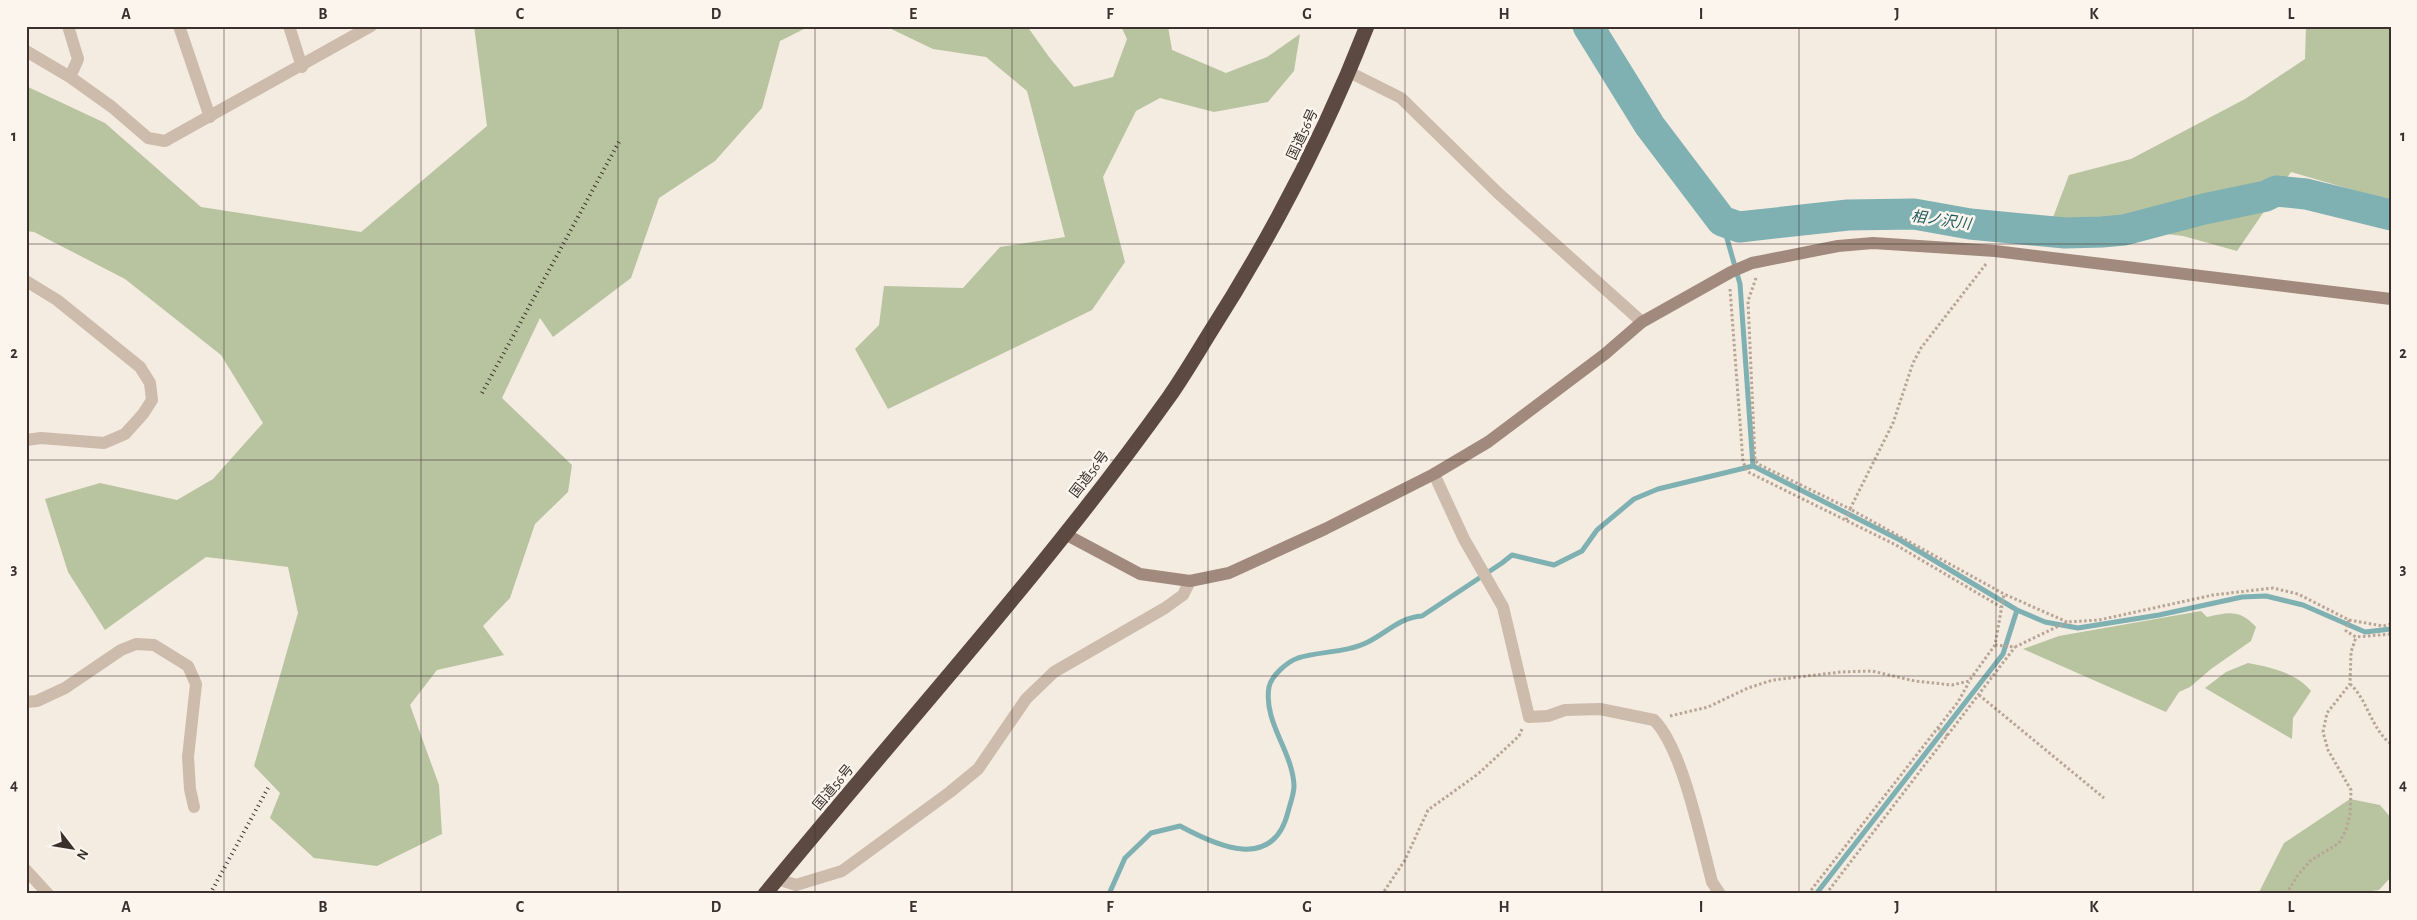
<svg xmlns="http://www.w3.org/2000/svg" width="2417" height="920" font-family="'Alegreya Sans','Noto Sans JP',sans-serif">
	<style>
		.green { fill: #b8c4a0 }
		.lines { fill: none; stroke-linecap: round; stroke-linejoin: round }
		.stream { stroke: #7fb0b2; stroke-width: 5 }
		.river { stroke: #7fb0b2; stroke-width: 31 }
		.path { stroke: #b9a596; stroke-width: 3; stroke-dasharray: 2.5 2.5; stroke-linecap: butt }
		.street { stroke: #cdbbac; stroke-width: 12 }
		.secondary { stroke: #a18a7d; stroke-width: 12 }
		.highway { stroke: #5c4a42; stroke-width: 15 }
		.rail { stroke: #3b302b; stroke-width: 4; stroke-dasharray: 1 4; stroke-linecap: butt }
		.grid { fill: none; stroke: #3b302b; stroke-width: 1; stroke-opacity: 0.55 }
		.labels { text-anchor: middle; stroke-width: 5; stroke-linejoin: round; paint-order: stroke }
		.street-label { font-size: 14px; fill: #3b302b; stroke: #fbf5ee }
		.water-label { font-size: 15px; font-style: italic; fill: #1f5a5e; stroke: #fbf5ee }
		.neatline { fill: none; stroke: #3b302b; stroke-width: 2 }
		.grid-label { font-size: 16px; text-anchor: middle; font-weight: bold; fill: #3b302b }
	</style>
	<rect width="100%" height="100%" fill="#f4ebe1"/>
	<path class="green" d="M474,26H810L780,41L762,108L715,161L659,198L631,278L553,337L540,318L502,398L572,465L568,492L535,524L510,598L483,626L504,655L437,670L410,705L439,785L442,834L377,866L314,858L270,818L280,793L254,766L298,613L288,567L206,557L105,630L68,572L45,499L100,483L177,500L213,479L263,423L221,355L125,279L34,232L26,231V86L105,123L201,207L361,232L487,126Z
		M885,26H1027L1049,57L1074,87L1113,77L1127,39L1121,26H1168L1172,50L1226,73L1267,57L1300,34L1294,71L1268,102L1214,112L1160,98L1136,111L1103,177L1125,262L1092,310L888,409L855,349L879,325L884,286L963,288L1000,247L1065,237L1027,91L986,57L933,49Z
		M2306,26H2391V201L2291,172L2237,251L2183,236L2052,220L2069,175L2131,159L2245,99L2305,59Z
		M2201,611L2207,617C2228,612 2240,609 2256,627L2251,641L2211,669L2190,687L2179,692L2166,712L2023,649L2059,636Z
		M2248,663C2270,667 2297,673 2311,691L2293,718L2292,739L2205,688L2226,672Z
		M2350,799L2380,805L2391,818V877L2379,890L2349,894H2258L2284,843Z"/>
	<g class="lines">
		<path class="stream" d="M1722,221L1740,284L1753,466
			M1109,894L1125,858L1151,833L1180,826C1217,846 1273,872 1288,812C1290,804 1294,794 1294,786C1293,752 1263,722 1269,687C1271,676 1287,662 1298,658C1320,651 1346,653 1368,642C1386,633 1401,617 1422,616L1502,563L1512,555L1554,565L1582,551L1597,530L1634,499L1658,489L1753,466L1900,540L2017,610L2045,622L2078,628L2159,615L2242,597L2266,596L2303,605L2365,632L2391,629
			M1816,894L2003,654L2017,610"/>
		<path class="river" d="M1588,26L1650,126L1722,221L1739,227L1848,215L1914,214L1970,224L2065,233L2102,232L2124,230L2204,209L2266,196L2276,191L2306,194L2391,215"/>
		<path class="path" d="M1986,264L1921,348L1913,363L1893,423L1850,509L2004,594L2067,622
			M1756,278L1748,301L1755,460L1758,464L1850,509L1846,521
			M1730,289L1743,462L1748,472L1896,545L2001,607
			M2349,620L2346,631L2356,637L2391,634
			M1995,645L2015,647L2067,622L2099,620L2213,595L2273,588L2298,594L2349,620L2383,626L2391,624
			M2350,684C2368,700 2371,729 2391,744
			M1979,695L2104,798
			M1670,716L1708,707L1748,688L1773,680L1841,672L1872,671L1915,681L1952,685L1969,681L1995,645L2004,594
			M1938,728L1948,736
			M1380,894L1385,890L1405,860L1428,810L1478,774L1519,736L1522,729
			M1808,894L1958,702L1969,682
			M1826,894L2015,647
			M2286,894L2298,875L2310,861L2339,843L2346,830L2350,815L2351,790L2328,750L2323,732L2327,713L2350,684L2351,652L2356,637"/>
		<path class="street" d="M179,26L210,117
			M289,26L302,67
			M26,51L70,77L78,59L68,26
			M1349,72L1401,98L1498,193L1642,322
			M70,77L112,107L148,138L165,141L371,26
			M26,281L57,300L140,367L150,383L152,400L143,414L125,434L104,443L41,438L26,440
			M1434,474L1464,539L1503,607L1529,717L1548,716L1565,710L1600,709L1654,720C1683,749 1701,841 1712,882L1720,894
			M26,702L37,701L65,688L121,650L136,644L154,645L188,666L196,684L188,757L190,789L194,807
			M26,870L48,894
			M777,879L796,885L842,871L950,792L978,769L1026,699L1054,672L1165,608L1183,595L1190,581"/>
		<path class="secondary" d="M1065,534L1140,574L1190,581L1229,573L1325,529L1434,474L1488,442L1605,354L1642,322L1731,272L1752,263L1838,246L1873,243L1995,251L2391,299"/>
		<path class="highway" d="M765,894C900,729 1045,571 1169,397C1183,377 1196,355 1209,334C1271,237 1325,134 1367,26"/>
		<path class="rail" d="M482,393L620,140
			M210,894L268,788"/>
	</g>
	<path class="grid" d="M224,26V894M421,26V894M618,26V894M815,26V894M1012,26V894M1208,26V894M1405,26V894M1602,26V894M1799,26V894M1996,26V894M2193,26V894M26,244H2391M26,460H2391M26,676H2391"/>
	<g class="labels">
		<g class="street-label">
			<text transform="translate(1302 134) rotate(-65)" y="5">国道56号</text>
			<text transform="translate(1089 474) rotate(-53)" y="5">国道56号</text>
			<text transform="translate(833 787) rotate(-50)" y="5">国道56号</text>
		</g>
		<g class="water-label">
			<text transform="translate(1941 220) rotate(8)" y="5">相ノ沢川</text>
		</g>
	</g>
	<rect width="2417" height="920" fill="none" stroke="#fbf5ee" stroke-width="55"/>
	<g transform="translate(72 848) rotate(121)" stroke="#fbf5ee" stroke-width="4" paint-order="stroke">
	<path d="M0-4L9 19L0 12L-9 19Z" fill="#3b302b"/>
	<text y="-8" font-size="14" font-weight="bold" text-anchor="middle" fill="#3b302b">N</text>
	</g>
	<rect x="28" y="28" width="2362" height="864" class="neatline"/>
	<g class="grid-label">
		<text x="126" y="19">A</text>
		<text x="323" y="19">B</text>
		<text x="520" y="19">C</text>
		<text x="716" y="19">D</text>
		<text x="913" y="19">E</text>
		<text x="1110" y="19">F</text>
		<text x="1307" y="19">G</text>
		<text x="1504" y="19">H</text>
		<text x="1701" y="19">I</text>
		<text x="1897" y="19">J</text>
		<text x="2094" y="19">K</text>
		<text x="2291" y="19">L</text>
		<text x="14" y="141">1</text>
		<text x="2403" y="141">1</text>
		<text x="14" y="358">2</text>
		<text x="2403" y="358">2</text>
		<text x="14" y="574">3</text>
		<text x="2403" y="574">3</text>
		<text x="14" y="790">4</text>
		<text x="2403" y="790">4</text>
		<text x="126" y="912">A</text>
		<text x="323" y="912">B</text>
		<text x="520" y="912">C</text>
		<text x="716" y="912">D</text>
		<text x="913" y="912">E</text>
		<text x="1110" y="912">F</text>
		<text x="1307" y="912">G</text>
		<text x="1504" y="912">H</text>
		<text x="1701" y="912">I</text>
		<text x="1897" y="912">J</text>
		<text x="2094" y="912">K</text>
		<text x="2291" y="912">L</text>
	</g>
</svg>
